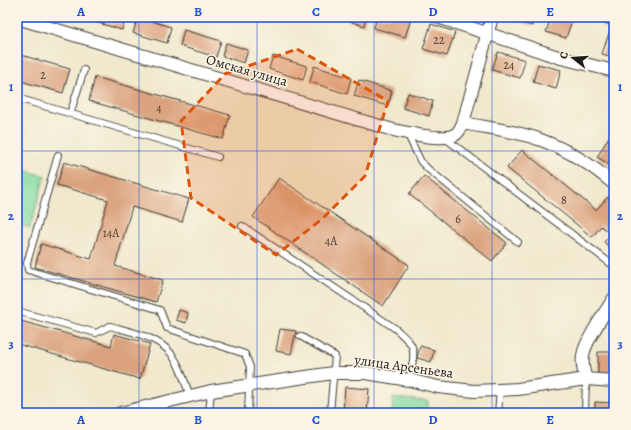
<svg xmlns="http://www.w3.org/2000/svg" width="631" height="430" font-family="Alegreya,serif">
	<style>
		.park { fill: #81daa0; stroke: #4e7b5e }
		.building { fill: #daa27e }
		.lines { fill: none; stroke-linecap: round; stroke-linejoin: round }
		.service-casing { stroke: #3c3b37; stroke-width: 8 }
		.minor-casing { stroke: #3c3b37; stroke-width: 14 }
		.service { stroke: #fff; stroke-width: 6 }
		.minor { stroke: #fff; stroke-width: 12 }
		.marked { fill: #de560d; fill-opacity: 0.2; stroke: #de560d; stroke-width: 3; stroke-dasharray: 8 5; stroke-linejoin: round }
		.grid { fill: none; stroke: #1d4ed8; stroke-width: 1; stroke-opacity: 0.55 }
		.labels { text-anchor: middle; stroke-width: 3; stroke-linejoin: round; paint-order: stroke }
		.number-label { font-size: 12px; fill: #4c3e34 }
		.street-label { font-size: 14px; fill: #1c1c1c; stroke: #fcf5e5 }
		.neatline { fill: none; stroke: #1d4ed8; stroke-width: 1.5 }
		.grid-label { font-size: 13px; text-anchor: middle; font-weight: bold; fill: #1d4ed8 }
	</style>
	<rect width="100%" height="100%" fill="#fcf5e5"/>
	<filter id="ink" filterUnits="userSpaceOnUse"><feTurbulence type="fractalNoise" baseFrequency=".025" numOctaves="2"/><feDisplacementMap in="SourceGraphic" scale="8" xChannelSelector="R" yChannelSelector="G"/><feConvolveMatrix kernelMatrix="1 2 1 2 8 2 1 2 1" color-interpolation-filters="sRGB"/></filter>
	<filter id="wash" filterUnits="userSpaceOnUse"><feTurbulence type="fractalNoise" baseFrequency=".012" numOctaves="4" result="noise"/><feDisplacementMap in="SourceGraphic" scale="16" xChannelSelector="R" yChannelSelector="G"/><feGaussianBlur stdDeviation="0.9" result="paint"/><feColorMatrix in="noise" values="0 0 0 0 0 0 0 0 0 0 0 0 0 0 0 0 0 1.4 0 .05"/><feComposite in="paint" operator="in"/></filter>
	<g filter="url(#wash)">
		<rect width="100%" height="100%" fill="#f0e9cd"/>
		<path class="park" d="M17,168L45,176L30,228L17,224Z
			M393,398L428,401L427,413H392Z"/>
		<g id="blocks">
			<path class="building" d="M90,17H126L122,30L89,20Z
				M138,17L171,27L167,43L133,33Z
				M337,17H366L364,26Z
				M377,17H405L411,19L405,37L374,28Z
				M516,17H535L532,26L515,21Z
				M551,17H562L572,20L566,38L546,32Z
				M597,17H614V26L596,21Z
				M431,24L455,32L447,56L423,49Z
				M184,30L221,41L216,57L180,46Z
				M609,33L614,34V57L602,54Z
				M226,43L248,50L244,63L222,56Z
				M498,52L525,60L520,78L492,70Z
				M17,54L70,69L63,93L17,80Z
				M273,56L307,66L303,80L269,69Z
				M538,64L561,70L556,89L533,82Z
				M314,66L351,78L347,94L310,82Z
				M95,77L230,115L223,139L89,101Z
				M359,80L392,91L388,106L354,96Z
				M408,93L433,101L429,116L403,108Z
				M609,137L614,140V167L597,157Z
				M522,150L596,210L608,197L614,202V251L604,242L611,234L601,226L592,237L507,168Z
				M64,162L189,199L182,222L132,207L115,266L163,280L156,302L35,267L41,244L91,259L108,200L57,185Z
				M424,176L507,243L492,261L409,194Z
				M279,178L409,265L383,306L253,217Z
				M179,310L188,313L186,323L176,320Z
				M17,320L111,346L114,334L150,344L140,379L17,344Z
				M280,329L296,331L291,354L276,351Z
				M420,346L434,350L431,362L417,358Z
				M598,352H611V375H598Z
				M345,387L369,389L367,413H343Z
				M595,402L614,403V413H595Z"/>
		</g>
	</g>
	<g filter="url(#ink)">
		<use href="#blocks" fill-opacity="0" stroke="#3c3b37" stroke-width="1"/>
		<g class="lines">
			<defs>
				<path id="service" d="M17,98L218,157
					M70,114L84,70
					M407,133L421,162L428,169L518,242
					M445,138L614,266
					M58,155L27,263L28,270L160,310L167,328L245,354L250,367L248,413
					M242,226L396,329C400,333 406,338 410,343C417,352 411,369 409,380
					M17,311L96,333L110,326C134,333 164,337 176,361C182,371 185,384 190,395
					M300,336L335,356L330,413
					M209,413L211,391
					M498,413L500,390
					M585,413L586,379"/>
				<path id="minor" d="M438,17L561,58L614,71
					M17,18L393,130C407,133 445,142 456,134C460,131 461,127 463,123L492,17
					M463,123C488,128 517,131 541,140C568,150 592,165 614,184
					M586,379C583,370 581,361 584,351C589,335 605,313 614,298
					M120,413L211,391L333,373H366L409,380L438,387L474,391L518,389L586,379L614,381"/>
			</defs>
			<use href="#service" class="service-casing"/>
			<use href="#minor" class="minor-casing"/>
			<use href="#service" class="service"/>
			<use href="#minor" class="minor"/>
		</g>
	</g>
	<path class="marked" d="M297,49L388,101L365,176L322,219L276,255L191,198L181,121L225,74Z"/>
	<path class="grid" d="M139,17V413M257,17V413M374,17V413M492,17V413M17,151H614M17,279H614"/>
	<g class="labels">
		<g class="number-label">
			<text x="439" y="44">22</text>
			<text x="509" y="69">24</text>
			<text x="43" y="79">2</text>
			<text x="159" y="112">4</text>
			<text x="564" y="204">8</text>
			<text x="458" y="223">6</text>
			<text x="111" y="237">14А</text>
			<text x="331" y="245">4А</text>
		</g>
		<g class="street-label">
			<text transform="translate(247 70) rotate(16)" y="5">Омская улица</text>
			<text transform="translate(404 366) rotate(8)" y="5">улица Арсеньева</text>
		</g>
	</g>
	<rect width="631" height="430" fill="none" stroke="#fcf5e5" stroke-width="44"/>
	<g transform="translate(573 58) rotate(287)" stroke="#fcf5e5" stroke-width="3" paint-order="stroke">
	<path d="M0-3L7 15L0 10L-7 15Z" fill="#1c1c1c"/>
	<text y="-6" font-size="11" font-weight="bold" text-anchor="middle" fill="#1c1c1c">С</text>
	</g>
	<rect x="22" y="22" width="587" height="386" class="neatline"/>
	<g class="grid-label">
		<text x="81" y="16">A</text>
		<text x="198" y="16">B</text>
		<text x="316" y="16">C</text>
		<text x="433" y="16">D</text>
		<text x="550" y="16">E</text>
		<text x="11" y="91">1</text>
		<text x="620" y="91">1</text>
		<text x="11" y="220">2</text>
		<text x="620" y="220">2</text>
		<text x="11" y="348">3</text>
		<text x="620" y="348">3</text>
		<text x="81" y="424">A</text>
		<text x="198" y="424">B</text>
		<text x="316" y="424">C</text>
		<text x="433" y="424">D</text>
		<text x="550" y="424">E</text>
	</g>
</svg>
